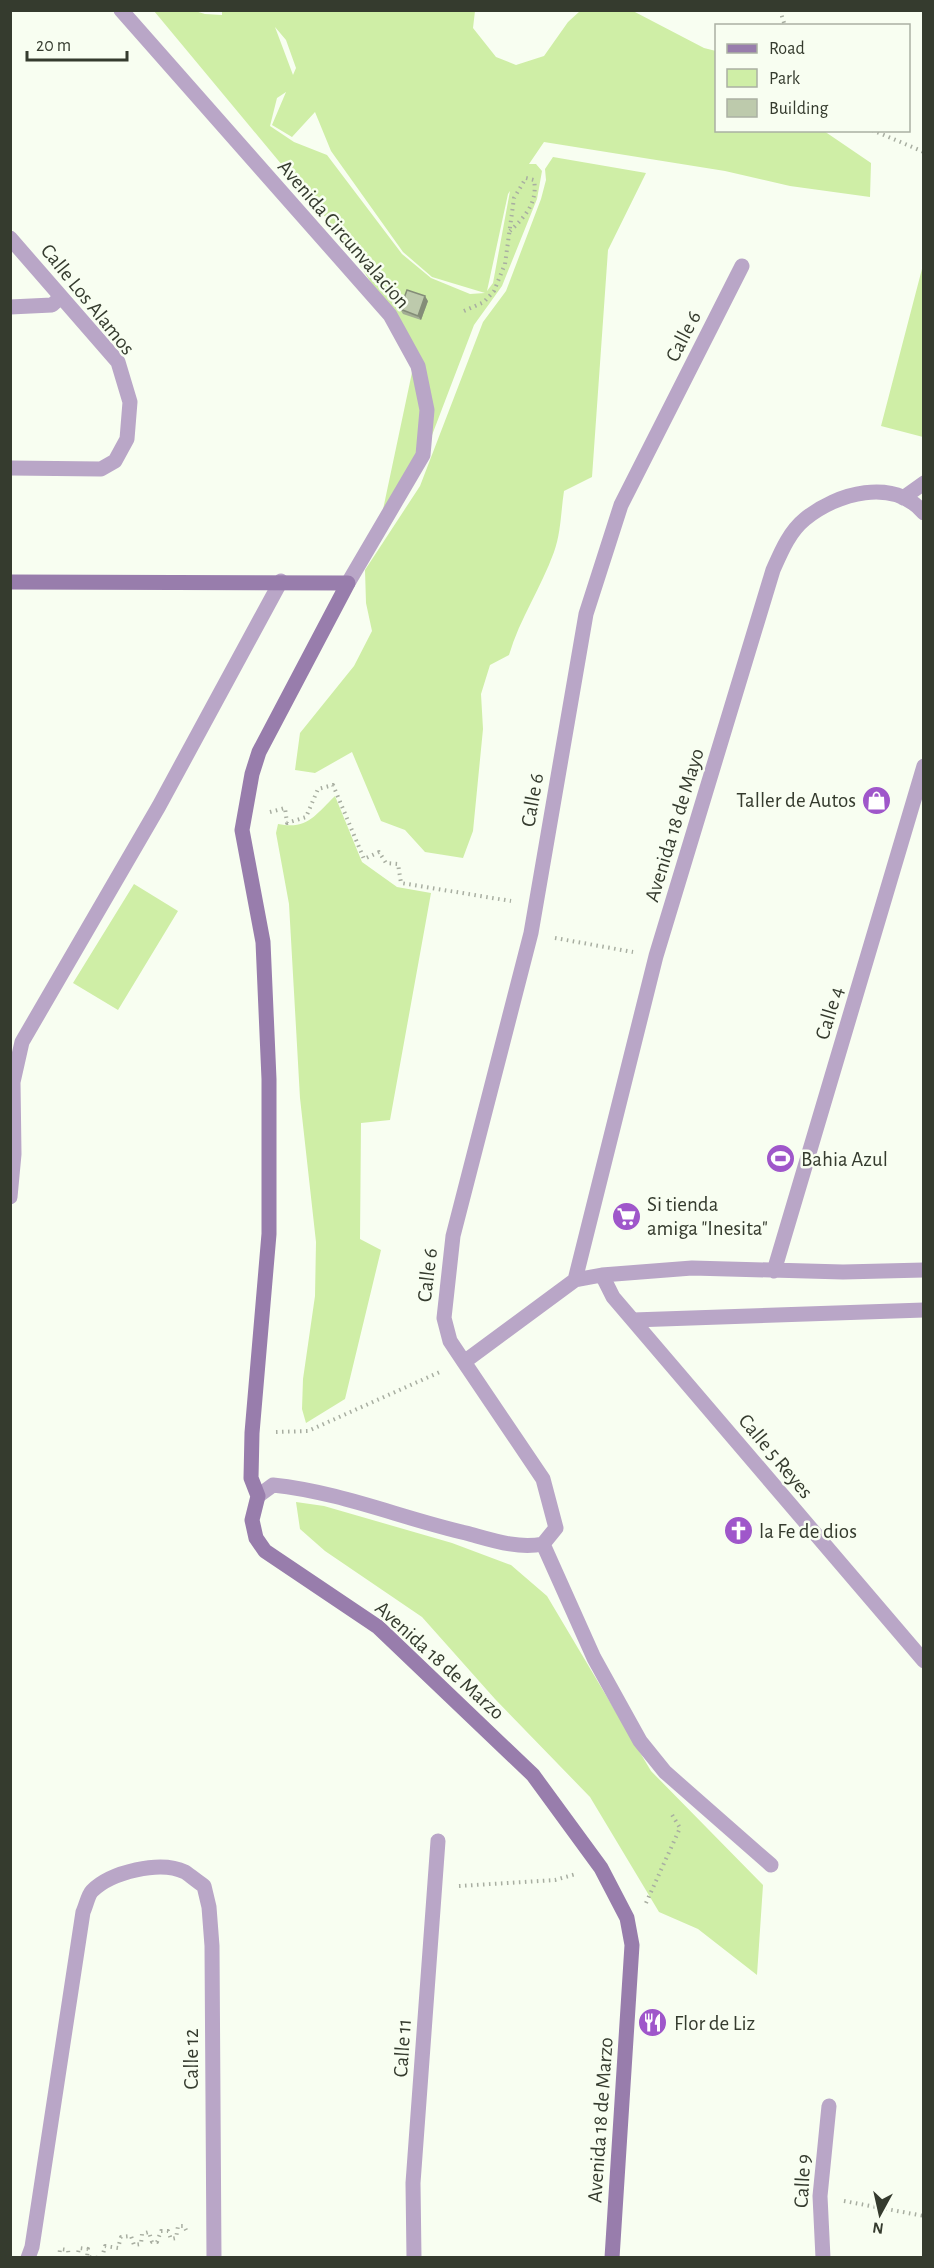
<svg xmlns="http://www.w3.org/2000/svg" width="934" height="2268" font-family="'Alegreya Sans',sans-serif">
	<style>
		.green { fill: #cfeea6; fill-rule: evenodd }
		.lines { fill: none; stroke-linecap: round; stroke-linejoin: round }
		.path { stroke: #a8aea1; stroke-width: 4; stroke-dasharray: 1.5 4.5; stroke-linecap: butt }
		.lane { stroke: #b9a6c7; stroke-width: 15 }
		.street { stroke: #b9a6c7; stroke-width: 15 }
		.secondary { stroke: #987dac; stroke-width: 15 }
		.wall { fill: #a3ae94 }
		.shaded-wall { fill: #848d78 }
		.building { fill: #bdcaac; stroke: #848d78; stroke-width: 1.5 }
		.labels { text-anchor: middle; stroke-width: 5; stroke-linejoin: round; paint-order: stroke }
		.street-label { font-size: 21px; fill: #353b2e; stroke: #f8fef1 }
		.poi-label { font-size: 21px; fill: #353b2e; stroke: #f8fef1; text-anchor: start }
	</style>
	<rect width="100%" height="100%" fill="#f8fef1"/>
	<path class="green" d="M222,10L475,11L473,28L496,57L516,65L544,56L568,22L580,11H633L704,48L716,51V130L824,131L871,163L870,197L790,186L725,171L544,142L529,164H536L542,171L537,199L502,286L474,325L413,485L377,538L414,363L388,309L341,236L154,11H195L205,14L222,15ZM275,27L286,40L296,68L293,75ZM286,92L272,125L292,137L315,112L331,151L403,252L432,277L485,293L470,294L431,278L402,254L327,155L294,142L270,126L277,98ZM510,191L493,283L487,291L508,194Z
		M553,157L646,173L608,250L592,477L564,491C561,510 561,533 554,552C541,588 520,618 509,655L490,665L481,694L483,729L473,831L463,858L425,852L405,830L381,821L352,752L315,773L295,770L300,733L354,666L372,631L366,603L365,570L420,486L483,322L506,291L541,199L546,180L545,169Z
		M923,265V437L881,426Z
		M335,796L362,862L397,887L431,893L390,1120L361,1123L360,1239L381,1250L345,1399L306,1423L302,1409L303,1379L315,1296L316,1242L300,1098L289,904L276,833L278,824C308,830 315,815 335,796Z
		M134,884L178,911L118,1010L73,983Z
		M296,1502L324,1506L452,1543L511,1565L547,1596L651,1771L763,1885L757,1975L698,1929L659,1912L590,1797L495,1699L422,1617L325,1551L300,1529Z"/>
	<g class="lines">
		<path class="path" d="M780,10L785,26
			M872,130L924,152
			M464,311L484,302L494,291L505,264L514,198L526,178L534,180C538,202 525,217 510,231
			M270,812L285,808L287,823L306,817L318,789L333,785L364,859L379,852L386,863L398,864L401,883L511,901
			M555,938L633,952
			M276,1432L308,1431L442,1371
			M459,1886L555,1880L576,1874
			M646,1903L680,1828L671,1813
			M844,2201L924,2216
			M59,2258L60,2249L68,2250L69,2258
			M77,2258L79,2248L88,2249L87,2257L99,2258
			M102,2258L105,2246L118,2248L121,2237L131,2236L134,2245L141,2244L142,2234L149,2232L152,2242H157L161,2231H168L171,2239L176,2238L178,2226H184L188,2234"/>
		<path class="lane" d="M10,238L118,362L130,402L127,439L115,461L101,469L10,468
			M10,307L52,305L61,297"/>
		<path class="street" d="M121,10L390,315L418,366L427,410L423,455L348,583
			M903,498L924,483
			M10,1197L14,1154L13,1082L22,1042L159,806L281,581
			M774,1271L924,766
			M602,1275L613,1297L924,1661
			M575,1280L656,956L773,570C781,552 789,532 805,519C837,493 893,477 924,513
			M633,1320L924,1310
			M464,1362L450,1341L444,1318L453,1236L531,933L586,614L621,505L742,266
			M258,1496L273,1485C340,1492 401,1518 466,1533C492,1540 517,1549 543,1544L556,1528L543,1479L464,1362L575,1280L602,1275L692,1268L843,1272L924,1270
			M543,1544L594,1658L640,1741L665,1772L771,1865
			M28,2258L32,2247L83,1912C86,1906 88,1895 92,1891C111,1872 160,1860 185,1872C191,1876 198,1882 204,1886L209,1907L212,1946L214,2258
			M414,2258L413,2183L438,1841
			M823,2258L820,2196L829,2106"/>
		<path class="secondary" d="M10,582L348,583L259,752L252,774L242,830L263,942L269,1079V1234L252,1433L251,1478L258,1496L252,1520L256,1538L265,1551L378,1627L533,1775L601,1868L627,1918L632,1945L612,2258"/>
	</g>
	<path class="wall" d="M428,301L421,320L403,314L400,309Z"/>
	<path class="shaded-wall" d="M425,296L428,301L421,320L418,316Z"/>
	<path class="building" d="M407,290L425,296L418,316L400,309Z"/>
	<defs>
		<symbol id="shop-disc" viewBox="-11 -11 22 22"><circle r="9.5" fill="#9f57ca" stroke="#f8fef1"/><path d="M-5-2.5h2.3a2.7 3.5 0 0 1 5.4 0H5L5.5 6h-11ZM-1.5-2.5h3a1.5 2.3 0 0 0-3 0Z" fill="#fff"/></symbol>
		<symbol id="stadium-disc" viewBox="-11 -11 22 22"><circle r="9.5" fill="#9f57ca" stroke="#f8fef1"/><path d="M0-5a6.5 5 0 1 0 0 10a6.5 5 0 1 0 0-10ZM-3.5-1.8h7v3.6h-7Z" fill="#fff"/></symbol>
		<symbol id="supermarket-disc" viewBox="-11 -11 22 22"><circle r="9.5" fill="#9f57ca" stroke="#f8fef1"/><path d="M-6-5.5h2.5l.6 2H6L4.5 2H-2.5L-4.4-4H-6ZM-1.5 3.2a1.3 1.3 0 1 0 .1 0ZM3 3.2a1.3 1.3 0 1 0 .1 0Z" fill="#fff"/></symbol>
		<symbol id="church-disc" viewBox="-11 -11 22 22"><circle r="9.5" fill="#9f57ca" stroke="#f8fef1"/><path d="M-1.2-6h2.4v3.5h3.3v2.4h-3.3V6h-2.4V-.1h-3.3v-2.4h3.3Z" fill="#fff"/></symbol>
		<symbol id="restaurant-disc" viewBox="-11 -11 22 22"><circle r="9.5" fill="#9f57ca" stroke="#f8fef1"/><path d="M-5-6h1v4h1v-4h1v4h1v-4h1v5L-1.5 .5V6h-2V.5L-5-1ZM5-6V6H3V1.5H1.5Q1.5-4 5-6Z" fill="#fff"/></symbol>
	</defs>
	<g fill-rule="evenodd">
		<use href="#shop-disc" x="860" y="784" width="33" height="33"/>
		<use href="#stadium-disc" x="764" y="1142" width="33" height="33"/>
		<use href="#supermarket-disc" x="610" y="1200" width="33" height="33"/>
		<use href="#church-disc" x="722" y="1514" width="33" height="33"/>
		<use href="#restaurant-disc" x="636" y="2006" width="33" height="33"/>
	</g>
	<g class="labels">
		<g class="street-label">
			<text transform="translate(344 234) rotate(49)" y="7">Avenida Circunvalacion</text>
			<text transform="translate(88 299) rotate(51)" y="7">Calle Los Alamos</text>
			<text transform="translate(683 336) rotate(-63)" y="7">Calle 6</text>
			<text transform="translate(532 800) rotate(-80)" y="7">Calle 6</text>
			<text transform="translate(674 825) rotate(-73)" y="7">Avenida 18 de Mayo</text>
			<text transform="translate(829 1013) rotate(-73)" y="7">Calle 4</text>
			<text transform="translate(427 1275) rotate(-83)" y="7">Calle 6</text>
			<text transform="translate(776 1456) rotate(50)" y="7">Calle 5 Reyes</text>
			<text transform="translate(440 1660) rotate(42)" y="7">Avenida 18 de Marzo</text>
			<text transform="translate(402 2048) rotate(-86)" y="7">Calle 11</text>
			<text transform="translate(191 2059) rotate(-90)" y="7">Calle 12</text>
			<text transform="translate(600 2120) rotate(-86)" y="7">Avenida 18 de Marzo</text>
			<text transform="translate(802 2181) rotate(-87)" y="7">Calle 9</text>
		</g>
		<g class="poi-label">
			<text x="856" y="807" text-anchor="end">Taller de Autos</text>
			<text x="801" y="1166">Bahia Azul</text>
			<text x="647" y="1211">Si tienda<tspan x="647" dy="24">amiga "Inesita"</tspan></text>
			<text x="759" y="1538">la Fe de dios</text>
			<text x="674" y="2030">Flor de Liz</text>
		</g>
	</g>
	<rect width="934" height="2268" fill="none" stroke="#353b2e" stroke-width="24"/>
	<rect x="715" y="24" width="195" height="108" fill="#f8fef1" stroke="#aab0a3" stroke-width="1.5"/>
	<rect x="727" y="44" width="30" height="9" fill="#987dac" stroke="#aab0a3" stroke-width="1.5"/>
	<text x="769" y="54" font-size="18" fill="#353b2e">Road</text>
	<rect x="727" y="69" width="30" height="18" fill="#cfeea6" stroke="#aab0a3" stroke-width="1.5"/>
	<text x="769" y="84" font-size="18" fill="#353b2e">Park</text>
	<rect x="727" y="99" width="30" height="18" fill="#bdcaac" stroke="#aab0a3" stroke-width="1.5"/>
	<text x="769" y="114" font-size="18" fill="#353b2e">Building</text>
	<g transform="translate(880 2214) rotate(188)" stroke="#f8fef1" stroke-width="4.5" paint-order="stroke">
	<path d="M0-4.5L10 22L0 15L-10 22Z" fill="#353b2e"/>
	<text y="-9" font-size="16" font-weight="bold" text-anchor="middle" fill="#353b2e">N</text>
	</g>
	<path d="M27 51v9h100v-9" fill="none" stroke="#353b2e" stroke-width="3"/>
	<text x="36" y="51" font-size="18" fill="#353b2e" stroke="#f8fef1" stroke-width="4.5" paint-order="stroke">20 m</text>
</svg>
